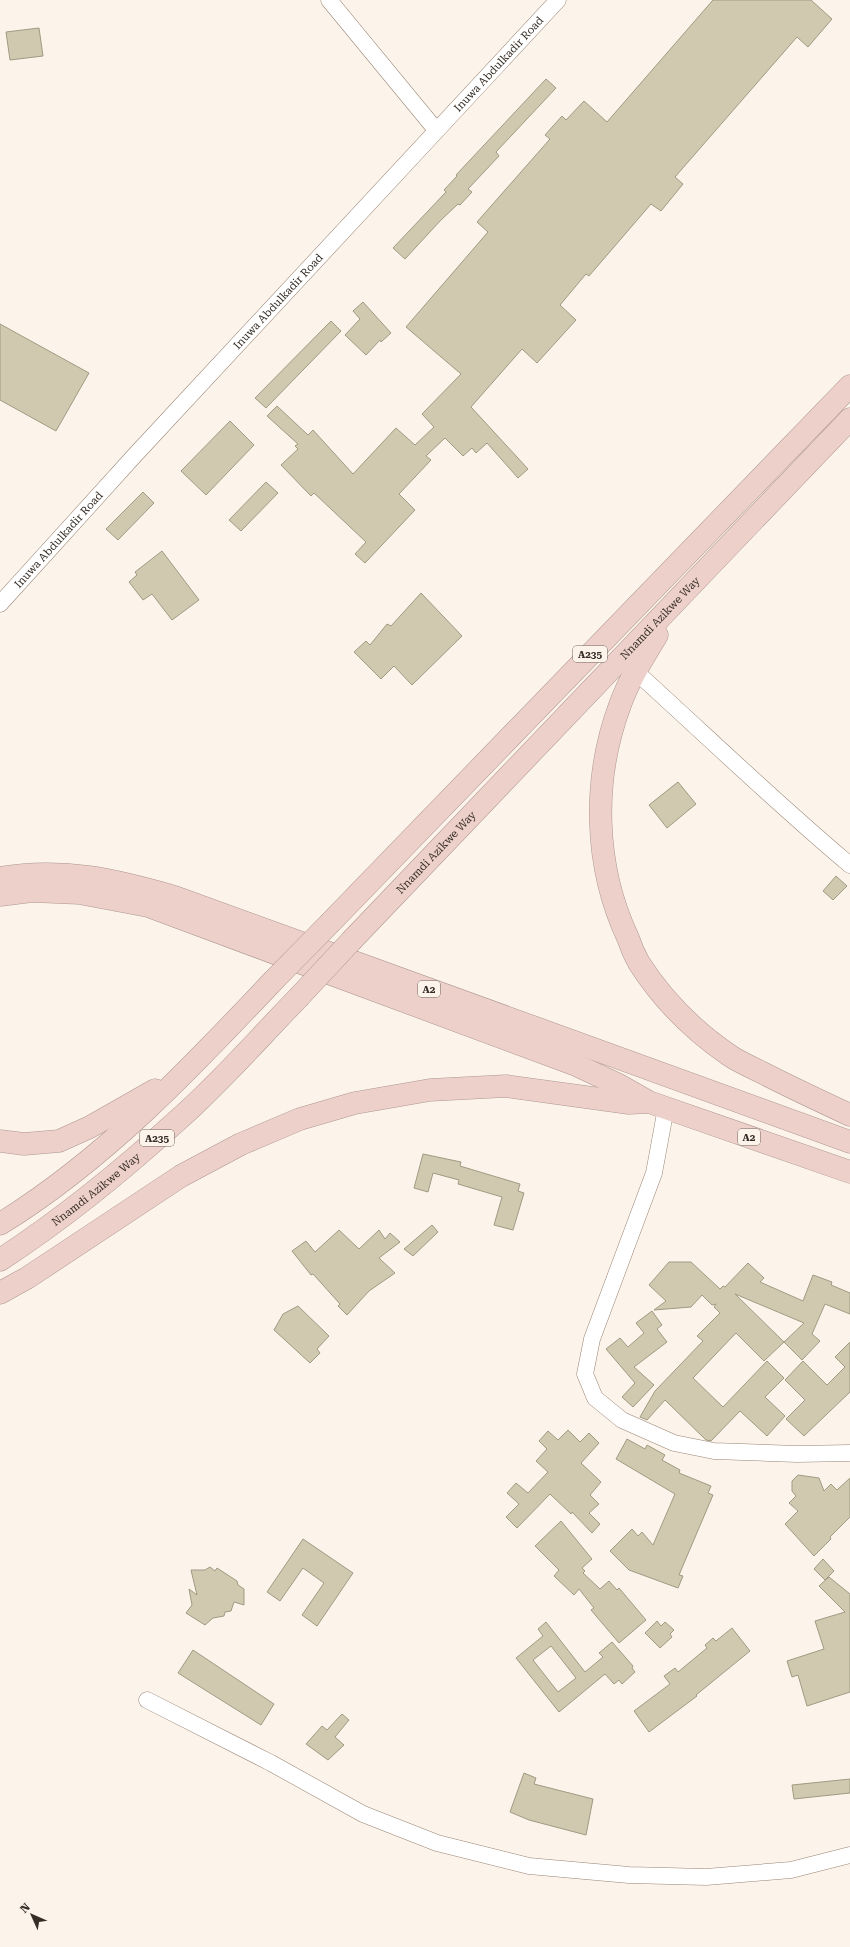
<svg xmlns="http://www.w3.org/2000/svg" width="850" height="1947" font-family="'Roboto Serif',serif">
	<style>
		.building { fill: #d0c9b0; stroke: #a19a82; fill-rule: evenodd }
		.lines { fill: none; stroke-linecap: round; stroke-linejoin: round }
		.minor-casing { stroke: #998574; stroke-width: 17 }
		.highway-casing { stroke: #ad9790; stroke-width: 23 }
		.minor { stroke: #fff; stroke-width: 16 }
		.highway { stroke: #edd0c9; stroke-width: 22 }
		.highway-bridge-casing { stroke: #ad9790; stroke-width: 23; stroke-linecap: butt }
		.highway-bridge { stroke: #edd0c9; stroke-width: 22 }
		.labels { text-anchor: middle; stroke-width: 4; stroke-linejoin: round; paint-order: stroke }
		.shield { fill: #fcf3eb; stroke: #716861; stroke-width: 1 }
		.shield-label { font-size: 10px; font-weight: bold; fill: #352d26 }
		.street-label { font-size: 11px; fill: #352d26; stroke: #fcf3eb }
	</style>
	<rect width="100%" height="100%" fill="#fcf3eb"/>
	<path class="building" d="M713,0H811L832,19L808,47L797,37L675,177L683,184L661,211L651,204L589,276L586,274L560,305L576,320L537,363L522,349L471,407L528,469L518,478L487,443L476,453L472,448L463,456L445,438L426,456L431,460L399,494L415,510L365,563L355,554L366,542L314,493L311,496L281,465L298,449L295,446L298,444L267,416L277,406L308,435L313,430L353,474L396,428L415,445L434,427L422,414L461,374L406,327L488,232L477,222L550,139L545,135L562,116L566,120L584,101L607,122Z
		M39,28L43,56L10,60L6,32Z
		M546,79L556,88L496,152L499,156L468,189L472,192L460,205L458,204L440,221L405,259L393,248L446,192L444,190L457,176L456,175Z
		M363,302L391,333L381,342L380,340L366,355L345,335L360,319L353,311Z
		M331,321L341,331L266,408L255,398Z
		M0,324L89,373L56,431L0,400Z
		M230,421L254,445L206,495L181,471Z
		M266,482L278,493L241,531L229,520Z
		M143,492L154,503L118,540L106,529Z
		M162,551L199,600L172,620L152,594L143,600L129,582L137,575L135,572Z
		M421,593L462,636L412,685L394,666L381,679L354,652L366,641L370,645L387,624L391,626Z
		M678,782L696,804L667,828L649,805Z
		M836,876L847,886L833,900L823,891Z
		M423,1154L461,1162L460,1166L520,1184L518,1191L524,1193L513,1230L494,1225L502,1197L458,1184L459,1180L433,1173L428,1192L414,1188Z
		M432,1225L438,1232L413,1256L404,1249Z
		M339,1230L359,1249L379,1230L385,1239L390,1233L400,1242L379,1258L395,1273L369,1291L347,1315L338,1306L340,1304L313,1274L311,1275L292,1251L306,1241L315,1252Z
		M669,1262H691L720,1289L723,1286L725,1287L748,1263L764,1278L760,1282L803,1301L813,1275L832,1282L831,1285L850,1293V1314L825,1304L812,1334L820,1341L802,1360L784,1342L804,1323L735,1294L784,1342L764,1361L736,1333L693,1378L723,1407L767,1361L784,1378L765,1397L785,1416L767,1436L740,1411L711,1441L706,1440L665,1400L647,1420L640,1417L655,1391L703,1341L697,1336L720,1313L714,1307L716,1304L712,1305L702,1295L691,1307L654,1310L666,1301L649,1285Z
		M298,1306L329,1336L317,1349L320,1353L310,1363L274,1330L283,1314Z
		M652,1311L662,1325L657,1329L667,1342L634,1367L654,1385L633,1407L622,1397L635,1383L606,1349L620,1338L628,1347L644,1333L636,1323Z
		M850,1342V1392L804,1436L786,1419L805,1400L785,1380L803,1361L827,1385L845,1367L835,1357Z
		M568,1430L580,1442L589,1433L599,1443L581,1463L601,1482L590,1495L599,1504L589,1513L600,1524L592,1533L572,1512L571,1514L550,1494L517,1528L506,1517L519,1504L507,1493L516,1483L528,1493L548,1472L536,1461L547,1449L539,1441L548,1431L558,1440Z
		M627,1439L645,1449L647,1445L665,1455L662,1460L680,1470L679,1473L711,1486L708,1493L713,1495L679,1575L683,1576L678,1588L629,1570L610,1551L632,1529L638,1536L642,1532L653,1545L675,1494L616,1459Z
		M798,1475L819,1478L824,1491L831,1484L837,1490L850,1478V1517L830,1537L831,1539L814,1556L785,1524L798,1511L789,1503L796,1496L792,1491V1481Z
		M561,1521L592,1559L582,1568L585,1571L583,1573L600,1589L609,1581L617,1590L619,1588L646,1620L619,1643L591,1610L594,1608L579,1589L574,1595L554,1576L559,1570L535,1546Z
		M303,1539L353,1573L317,1626L302,1615L324,1583L303,1568L280,1601L267,1592Z
		M823,1559L834,1571L825,1580L814,1569Z
		M210,1567L215,1571L217,1568L237,1581L238,1585L244,1589V1605L234,1602L231,1611L225,1612L224,1616L213,1618L205,1625L186,1613L192,1605L189,1589L197,1595L191,1570H205Z
		M829,1577L850,1594V1692L807,1706L798,1675L792,1677L787,1661L824,1649L815,1621L845,1612L819,1586Z
		M657,1621L661,1626L665,1622L674,1630L670,1634L672,1637L660,1648L645,1633Z
		M546,1622L585,1672L603,1657L599,1653L612,1642L633,1666L632,1668L635,1672L622,1684L619,1680L614,1684L605,1674L559,1712L516,1658L543,1636L538,1629ZM551,1646L576,1678L558,1692L533,1660Z
		M732,1628L750,1651L696,1695L697,1696L649,1732L634,1711L670,1684L664,1676L675,1668L678,1672L707,1648L705,1645L713,1638L716,1641Z
		M193,1650L274,1704L261,1725L178,1673Z
		M342,1714L349,1720L335,1737L344,1745L328,1760L306,1744L322,1726L327,1730Z
		M524,1773L536,1778L534,1784L593,1799L586,1835L529,1820L510,1812Z
		M850,1779V1793L794,1799L792,1785Z"/>
	<g class="lines">
		<defs>
			<g id="minor">
				<path d="M329,0L436,130"/>
				<path id="s1" d="M0,604L135,455L558,0"/>
				<path d="M635,671C707,736 776,803 850,865"/>
				<path d="M666,1108L654,1173L592,1339L585,1374L595,1398L622,1420L674,1443L714,1451L797,1454L850,1453"/>
				<path d="M147,1700L271,1763L363,1814L437,1843L529,1866L629,1875L706,1877L791,1870L850,1855"/>
			</g>
			<g id="highway">
				<path d="M657,635C643,658 629,680 620,705C592,780 594,866 628,938C631,947 635,956 639,963C662,999 694,1031 729,1055C739,1062 751,1067 761,1072C790,1087 820,1101 850,1115"/>
				<path d="M0,878C62,867 116,880 175,897L850,1142"/>
				<path d="M0,895L32,891L79,893L148,906L576,1065L619,1085L649,1102L850,1172"/>
				<path d="M331,922L850,386"/>
				<path id="s2" d="M353,939L850,419"/>
				<path d="M0,1141L24,1144L59,1141L90,1127L155,1090"/>
				<path d="M0,1224C104,1160 189,1070 272,982"/>
				<path id="s3" d="M0,1260C63,1219 123,1170 179,1119C221,1082 259,1038 298,998"/>
				<path d="M0,1293L27,1278L181,1176L241,1144L300,1119L355,1103L430,1090L506,1086L629,1103L648,1102"/>
			</g>
		</defs>
		<use href="#minor" class="minor-casing"/>
		<use href="#highway" class="highway-casing"/>
		<use href="#minor" class="minor"/>
		<use href="#highway" class="highway"/>
		<defs>
			<path id="highway-bridge" d="M272,982L331,922
				M298,998L353,939"/>
		</defs>
		<use href="#highway-bridge" class="highway-bridge-casing"/>
		<use href="#highway-bridge" class="highway-bridge"/>
	</g>
	<g class="labels">
		<g class="shield">
			<rect x="573" y="646" width="34" height="16" rx="3"/>
			<rect x="418" y="981" width="22" height="16" rx="3"/>
			<rect x="738" y="1129" width="22" height="16" rx="3"/>
			<rect x="140" y="1130" width="34" height="16" rx="3"/>
		</g>
		<g class="shield-label">
			<text x="590" y="658">A235</text>
			<text x="429" y="993">A2</text>
			<text x="749" y="1141">A2</text>
			<text x="157" y="1142">A235</text>
		</g>
		<g class="street-label">
			<text dy="4" stroke="none"><textPath href="#s1" startOffset="735">Inuwa Abdulkadir Road</textPath></text>
			<text dy="4" stroke="none"><textPath href="#s1" startOffset="411">Inuwa Abdulkadir Road</textPath></text>
			<text dy="4" stroke="none"><textPath href="#s1" startOffset="87">Inuwa Abdulkadir Road</textPath></text>
			<text dy="4" stroke="none"><textPath href="#s2" startOffset="444">Nnamdi Azikwe Way</textPath></text>
			<text dy="4" stroke="none"><textPath href="#s2" startOffset="120">Nnamdi Azikwe Way</textPath></text>
			<text dy="4" stroke="none"><textPath href="#s3" startOffset="119">Nnamdi Azikwe Way</textPath></text>
		</g>
	</g>
	<g transform="translate(32 1915) rotate(315)" stroke="#fcf3eb" stroke-width="3" paint-order="stroke">
	<path d="M0-3L7 15L0 10L-7 15Z" fill="#352d26"/>
	<text y="-6" font-size="11" font-weight="bold" text-anchor="middle" fill="#352d26">N</text>
	</g>
</svg>
